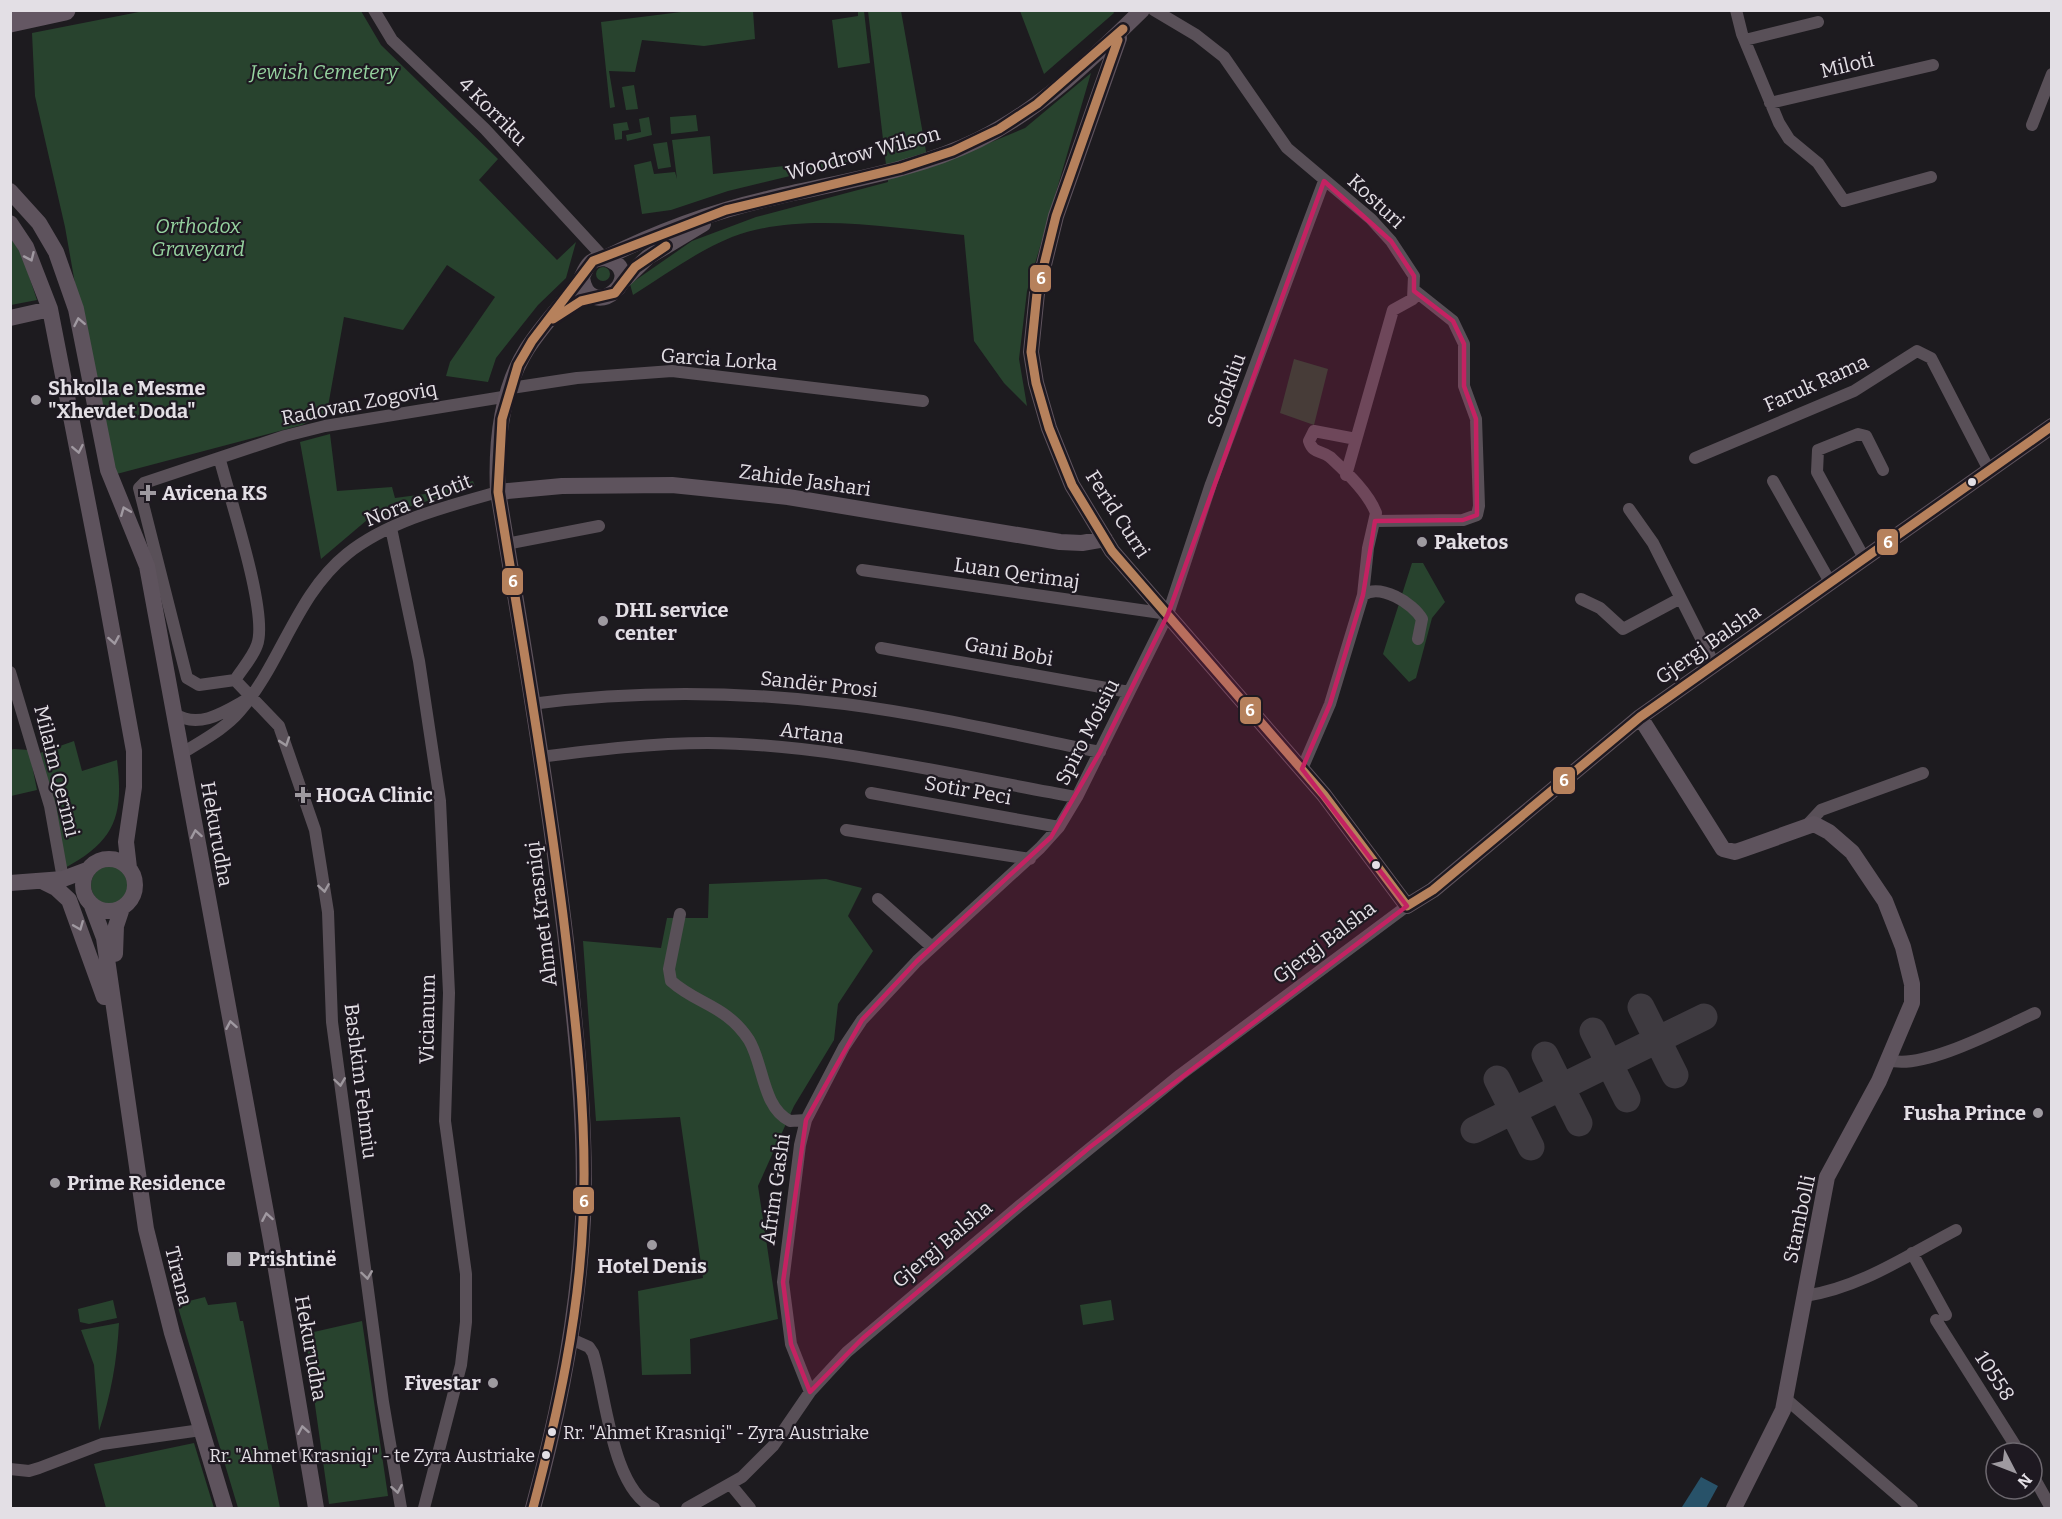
<svg xmlns="http://www.w3.org/2000/svg" width="2062" height="1519" font-family="Bitter,serif">
	<style>
		.green { fill: #28432e }
		.water { fill: #285269 }
		.lines { fill: none; stroke-linecap: round; stroke-linejoin: round }
		.taxiway { stroke: #3e3a40; stroke-width: 27 }
		.street { stroke: #595058; stroke-width: 12 }
		.secondary { stroke: #5e535d; stroke-width: 16 }
		.highway { stroke: #645763; stroke-width: 21 }
		.bus-1-casing { stroke: #1e1921; stroke-width: 14 }
		.bus-1 { stroke: #b6815c; stroke-width: 9 }
		.oneway { stroke: #a099a1 }
		.oneway2 { stroke: #9e989e }
		.marked { fill: #c42262; fill-opacity: 0.2; stroke: #c42262; stroke-width: 4.5; stroke-linejoin: round }
		.poi-dot { fill: #9e9aa0; stroke: #1e1921; stroke-width: 2 }
		.bus-dot { fill: #e3dfe5; stroke: #1e1921; stroke-width: 2 }
		.labels { text-anchor: middle; stroke-width: 4.5; stroke-linejoin: round; paint-order: stroke }
		.bus-label { font-size: 18px; fill: #e3dfe5; stroke: #1e1921; text-anchor: start }
		.street-label { font-size: 20px; fill: #e3dfe5; stroke: #1e1921 }
		.park-label { font-size: 20px; font-style: italic; fill: #95d29f; stroke: #1e1921 }
		.poi-label { font-size: 20px; font-weight: bold; fill: #e3dfe5; stroke: #1e1921; text-anchor: start }
		.line-badge { stroke: #1e1921; stroke-width: 2 }
		.badge-label { font-size: 16px; text-anchor: middle; font-weight: bold; fill: #fff }
	</style>
	<rect width="100%" height="100%" fill="#1d1b1f"/>
	<path class="green" d="M144,11H361L381,45L498,159L479,180L557,260L576,242L566,278L538,305L496,358L488,382L446,376L450,362L495,297L447,265L403,330L344,317L327,412L302,425L109,476L65,227L35,96L32,33Z
		M689,11H753L755,39L704,46L642,40L635,72L609,71L615,107L610,108L601,22Z
		M858,11H864L870,63L838,68L832,20L858,16Z
		M868,11H901L929,168L1025,128L1091,73L1027,291L1019,359L1027,406L1004,383L974,341L964,235C892,228 801,211 732,237C697,251 665,275 633,295L630,284L692,241L756,217L888,182Z
		M1113,11L1114,13L1044,74L1020,11Z
		M634,85L638,109L626,110L622,87Z
		M696,115L698,131L671,134L670,117Z
		M649,117L652,135L627,141L626,135L641,132L639,119Z
		M627,122L629,130L622,131V139L615,140L613,124Z
		M710,136L713,174L845,159L852,161L728,191L671,210L642,214L634,165L651,161L654,174L675,172L677,179L672,140Z
		M667,142L671,167L658,169L653,144Z
		M10,235L23,258L37,300L11,305Z
		M596 274a7 7 0 1 1 14 0a7 7 0 1 1-14 0Z
		M1294,359L1328,369L1314,425L1280,413Z
		M330,434L337,491L392,487L395,498L425,494L473,481L475,486L367,520L321,559L300,442Z
		M1412,563H1423L1445,602L1432,618L1416,678L1409,682L1383,654Z
		M74,741L82,771L117,760C124,816 115,841 65,868L40,753Z
		M14,749L29,750L37,790L11,796L10,750Z
		M91 885a19 19 0 1 1 38 0a19 19 0 1 1-38 0Z
		M826,879L862,888L848,916L873,951L838,1004L834,1040L794,1106L758,1186L778,1319L690,1339L691,1374L642,1375L638,1291L703,1278L680,1117L596,1121L583,941L661,948L667,918H708L709,884Z
		M205,1297L208,1305L236,1302L240,1321H243L280,1508H238L177,1304Z
		M113,1300L117,1318L89,1324L80,1322L78,1309Z
		M1111,1300L1114,1320L1083,1325L1080,1305Z
		M362,1321L388,1496L329,1504L305,1334Z
		M119,1323C117,1361 111,1395 99,1431L94,1365L81,1330Z
		M194,1443L214,1508H106L94,1464Z"/>
	<path class="water" d="M1701,1477L1718,1486L1706,1508H1684L1682,1507Z"/>
	<g class="lines">
		<path class="taxiway" d="M1641,1007L1675,1075
			M1593,1031L1627,1099
			M1545,1055L1579,1123
			M1497,1079L1531,1147
			M1474,1130L1704,1017"/>
		<path class="street" d="M374,10L392,40L485,129L604,258
			M1154,10L1196,35L1224,57L1287,148L1371,219L1391,241L1414,276L1413,299L1393,310L1346,475
			M1736,10L1742,34L1779,123L1789,139L1818,163L1844,201L1931,177
			M1745,40L1818,22
			M1770,103L1933,65
			M2032,125L2052,74
			M511,388L577,378L672,371L923,401
			M1356,439L1314,431L1309,441C1313,454 1321,450 1330,457C1346,472 1368,492 1376,513L1368,548L1363,595
			M1695,458L1854,391L1917,351L1931,358L1989,470
			M220,460C229,496 269,614 257,645C253,657 242,669 235,680L199,685L187,678L139,488L144,483L285,436L325,426L509,396
			M1773,481L1830,582
			M1629,509L1653,543L1715,666
			M1375,521L1463,520L1477,515L1479,506L1476,419L1464,386V344L1453,321L1414,290
			M391,528L419,661L440,801L449,993L445,1121L466,1274V1322L461,1365L424,1508
			M506,544L599,526
			M1864,558L1817,472L1818,450L1858,434L1866,436L1883,470
			M862,570L1168,614
			M1581,599L1600,608L1623,629L1679,599
			M881,648L1129,692
			M10,672L50,806L63,879
			M235,680L279,726L315,830L328,912L332,1022L383,1402L401,1508
			M531,704C636,690 740,691 845,704C930,715 1016,735 1100,752
			M175,714C198,729 223,713 244,701
			M181,754C201,741 225,729 240,711C282,662 296,595 347,554C388,521 448,506 498,492
			M540,757C595,750 652,743 708,743C831,744 955,776 1077,797
			M1302,769L1330,704L1363,595C1380,583 1413,603 1422,619L1418,639
			M871,793L1059,827
			M1808,824L1821,810L1923,773
			M846,830L1030,859
			M878,899L932,947
			M680,914L669,969L671,981C698,1005 726,1005 749,1040C764,1065 762,1107 790,1121L806,1120
			M1889,1060C1922,1071 2002,1028 2035,1013
			M1912,1253L1946,1315
			M1805,1296C1860,1288 1908,1255 1956,1230
			M1936,1320L2020,1453
			M571,1339L589,1347L593,1353C606,1393 611,1489 654,1508
			M810,1392L791,1344L783,1282L800,1145L806,1120L844,1047L862,1020L917,961L1040,848L1059,827L1077,797L1168,614L1211,484L1324,181
			M1786,1399L1912,1508
			M10,1469L29,1471L39,1468L102,1444L201,1430
			M2032,1474L2051,1508
			M731,1485L750,1508
			M687,1508L742,1477L773,1446L810,1392L847,1352L1018,1207L1180,1075L1407,906"/>
		<path class="secondary" d="M1119,38L1056,216L1037,293L1031,352L1036,383L1049,428L1072,485L1112,551L1324,795L1407,906L1433,890L1640,717L2052,426
			M10,191L39,223L56,252L76,309L108,470L147,566L271,1240L316,1508
			M10,223L26,247L50,309L104,586L134,751V787L126,842L129,868
			M582,278C590,326 652,273 605,258
			M622,282L648,257L703,224
			M10,318L50,309
			M498,492L562,486L672,485L788,497L1060,542L1082,543L1105,539
			M1640,717L1723,849L1735,852L1744,849L1814,824L1829,832L1852,852L1885,901L1903,947L1912,984V1003L1879,1081L1827,1177L1783,1410L1734,1508
			M83 885a26 26 0 1 1 52 0a26 26 0 1 1-52 0Z
			M44,882L56,888L69,900L104,997
			M10,883L63,879L87,870
			M92,906L104,938L146,1229L172,1333L225,1508
			M115,954L116,926L122,908
			M533,1508C559,1413 578,1318 583,1219C587,1127 576,1033 566,941C548,791 523,642 498,492C496,446 501,390 527,349C541,327 559,308 575,288C586,275 584,258 605,258C657,232 711,212 767,199C837,182 913,172 978,140C1041,109 1092,59 1142,10"/>
		<path class="highway" d="M10,22L65,10"/>
		<defs>
			<path id="bus-1" d="M1118,40L1056,216L1037,293L1031,352L1036,383L1049,428L1072,485L1112,551L1324,795L1407,906
				M553,319L581,301L615,293L635,267L666,246
				M1407,906L1433,890L1640,717L2052,426
				M533,1508C558,1413 579,1317 583,1219C588,1118 575,1015 563,915C545,774 521,633 498,492L502,419L518,365L532,341L593,261L726,210L901,168L953,151L999,129L1037,104L1123,29"/>
		</defs>
		<use href="#bus-1" class="bus-1-casing"/>
		<use href="#bus-1" class="bus-1"/>
	</g>
	<defs><path id="oneway-chevron" d="M-2-3.5L2.5 0L-2 3.5" fill="none" stroke-width="1.6" stroke-linecap="round" stroke-linejoin="round" transform="scale(1.5)"/></defs>
	<g class="oneway">
		<use href="#oneway-chevron" transform="translate(30 257) rotate(66)"/>
		<use href="#oneway-chevron" transform="translate(79 322) rotate(-101)"/>
		<use href="#oneway-chevron" transform="translate(78 449) rotate(79)"/>
		<use href="#oneway-chevron" transform="translate(125 511) rotate(-112)"/>
		<use href="#oneway-chevron" transform="translate(114 640) rotate(80)"/>
		<use href="#oneway-chevron" transform="translate(196 834) rotate(-100)"/>
		<use href="#oneway-chevron" transform="translate(79 926) rotate(68)"/>
		<use href="#oneway-chevron" transform="translate(231 1025) rotate(-100)"/>
		<use href="#oneway-chevron" transform="translate(267 1217) rotate(-100)"/>
		<use href="#oneway-chevron" transform="translate(303 1430) rotate(-100)"/>
	</g>
	<g class="oneway2">
		<use href="#oneway-chevron" transform="translate(285 742) rotate(71)"/>
		<use href="#oneway-chevron" transform="translate(324 888) rotate(81)"/>
		<use href="#oneway-chevron" transform="translate(340 1082) rotate(82)"/>
		<use href="#oneway-chevron" transform="translate(367 1275) rotate(82)"/>
		<use href="#oneway-chevron" transform="translate(397 1489) rotate(80)"/>
	</g>
	<path class="marked" d="M1324,181L1391,241L1414,276V291L1453,321L1464,344V386L1476,419L1477,515L1463,520L1375,521L1363,595L1330,704L1302,769L1407,906L1090,1147L863,1338L810,1392L791,1344L783,1282L806,1120L862,1020L917,961L1051,837L1100,752L1168,614Z"/>
	<g class="poi-dot">
		<circle cx="36" cy="400" r="6"/>
		<path d="M145 484h6v6h6v6h-6v6h-6v-6h-6v-6h6z"/>
		<circle cx="1422" cy="542" r="6"/>
		<circle cx="603" cy="621" r="6"/>
		<path d="M300 786h6v6h6v6h-6v6h-6v-6h-6v-6h6z"/>
		<circle cx="2038" cy="1113" r="6"/>
		<circle cx="55" cy="1183" r="6"/>
		<circle cx="652" cy="1245" r="6"/>
		<rect x="226" y="1251" width="16" height="16" rx="3"/>
		<circle cx="493" cy="1383" r="6"/>
	</g>
	<g class="bus-dot">
		<circle cx="1972" cy="482" r="5"/>
		<circle cx="1376" cy="865" r="5"/>
		<circle cx="552" cy="1432" r="5"/>
		<circle cx="546" cy="1455" r="5"/>
	</g>
	<g class="labels">
		<g class="bus-label">
			<text x="563" y="1439">Rr. "Ahmet Krasniqi" - Zyra Austriake</text>
			<text x="535" y="1462" text-anchor="end">Rr. "Ahmet Krasniqi" - te Zyra Austriake</text>
		</g>
		<g class="street-label">
			<text transform="translate(1847 65) rotate(-13)" y="7">Miloti</text>
			<text transform="translate(493 111) rotate(45)" y="7">4 Korriku</text>
			<text transform="translate(863 153) rotate(-15)" y="7">Woodrow Wilson</text>
			<text transform="translate(1376 201) rotate(43)" y="7">Kosturi</text>
			<text transform="translate(719 359) rotate(4)" y="7">Garcia Lorka</text>
			<text transform="translate(1816 383) rotate(-24)" y="7">Faruk Rama</text>
			<text transform="translate(1226 390) rotate(-70)" y="7">Sofokliu</text>
			<text transform="translate(359 403) rotate(-11)" y="7">Radovan Zogoviq</text>
			<text transform="translate(805 480) rotate(8)" y="7">Zahide Jashari</text>
			<text transform="translate(418 500) rotate(-21)" y="7">Nora e Hotit</text>
			<text transform="translate(1118 514) rotate(57)" y="7">Ferid Curri</text>
			<text transform="translate(1017 573) rotate(8)" y="7">Luan Qerimaj</text>
			<text transform="translate(1708 644) rotate(-35)" y="7">Gjergj Balsha</text>
			<text transform="translate(1009 651) rotate(10)" y="7">Gani Bobi</text>
			<text transform="translate(819 684) rotate(6)" y="7">Sandër Prosi</text>
			<text transform="translate(1087 732) rotate(-63)" y="7">Spiro Moisiu</text>
			<text transform="translate(812 733) rotate(7)" y="7">Artana</text>
			<text transform="translate(57 771) rotate(76)" y="7">Milaim Qerimi</text>
			<text transform="translate(968 790) rotate(10)" y="7">Sotir Peci</text>
			<text transform="translate(217 834) rotate(80)" y="7">Hekurudha</text>
			<text transform="translate(541 914) rotate(-97)" y="7">Ahmet Krasniqi</text>
			<text transform="translate(1324 942) rotate(-37)" y="7">Gjergj Balsha</text>
			<text transform="translate(427 1019) rotate(-89)" y="7">Vicianum</text>
			<text transform="translate(361 1081) rotate(83)" y="7">Bashkim Fehmiu</text>
			<text transform="translate(775 1189) rotate(-82)" y="7">Afrim Gashi</text>
			<text transform="translate(1799 1219) rotate(-78)" y="7">Stambolli</text>
			<text transform="translate(942 1244) rotate(-40)" y="7">Gjergj Balsha</text>
			<text transform="translate(179 1276) rotate(76)" y="7">Tirana</text>
			<text transform="translate(311 1348) rotate(80)" y="7">Hekurudha</text>
			<text transform="translate(1995 1376) rotate(57)" y="7">10558</text>
		</g>
		<g class="park-label">
			<text x="324" y="79">Jewish Cemetery</text>
			<text x="198" y="233">Orthodox<tspan x="198" dy="23">Graveyard</tspan></text>
		</g>
		<g class="poi-label">
			<text x="48" y="395">Shkolla e Mesme<tspan x="48" dy="23">"Xhevdet Doda"</tspan></text>
			<text x="162" y="500">Avicena KS</text>
			<text x="1434" y="549">Paketos</text>
			<text x="615" y="617">DHL service<tspan x="615" dy="23">center</tspan></text>
			<text x="316" y="802">HOGA Clinic</text>
			<text x="2026" y="1120" text-anchor="end">Fusha Prince</text>
			<text x="67" y="1190">Prime Residence</text>
			<text x="248" y="1266">Prishtinë</text>
			<text x="652" y="1273" text-anchor="middle">Hotel Denis</text>
			<text x="481" y="1390" text-anchor="end">Fivestar</text>
		</g>
	</g>
	<g class="line-badge">
		<rect x="1029" y="264" width="23" height="29" rx="6" fill="#b6815c"/>
		<rect x="1876" y="528" width="23" height="28" rx="6" fill="#b6815c"/>
		<rect x="501" y="567" width="23" height="29" rx="6" fill="#b6815c"/>
		<rect x="1239" y="696" width="23" height="29" rx="6" fill="#b6815c"/>
		<rect x="1552" y="766" width="24" height="29" rx="6" fill="#b6815c"/>
		<rect x="572" y="1186" width="23" height="29" rx="6" fill="#b6815c"/>
	</g>
	<g class="badge-label">
		<text x="1041" y="284">6</text>
		<text x="1888" y="548">6</text>
		<text x="513" y="587">6</text>
		<text x="1250" y="716">6</text>
		<text x="1564" y="786">6</text>
		<text x="584" y="1207">6</text>
	</g>
	<rect width="2062" height="1519" fill="none" stroke="#e3dfe5" stroke-width="24"/>
	<g transform="translate(2014 1471) rotate(132)"><circle r="28" fill="#1e1921" stroke="#6d686f" stroke-width="1.5"/>
	<path d="M0-4.5L10 22L0 15L-10 22Z" fill="#9e9aa0"/>
	<text y="-9" font-size="16" font-weight="bold" text-anchor="middle" fill="#e3dfe5">N</text>
	</g>
</svg>
